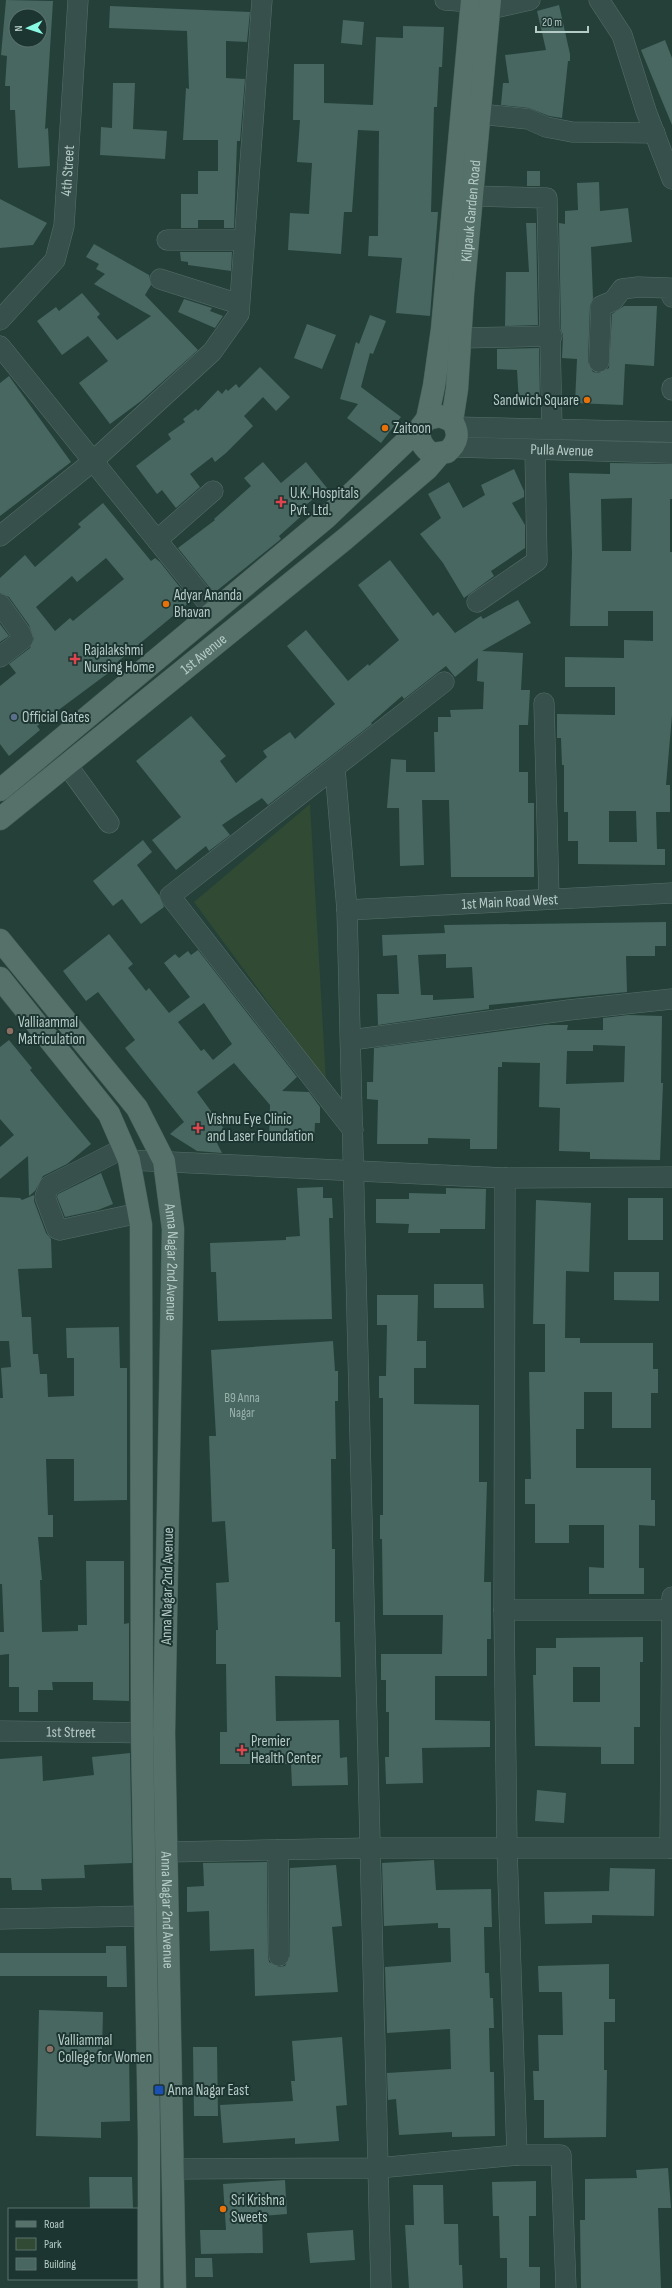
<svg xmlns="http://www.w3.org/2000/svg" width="672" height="2288" font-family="'Sofia Sans Condensed',sans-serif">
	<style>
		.green { fill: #304a34 }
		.building { fill: #486760; fill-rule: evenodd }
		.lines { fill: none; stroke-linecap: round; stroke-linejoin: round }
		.minor-casing { stroke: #566e69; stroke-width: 21 }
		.major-casing { stroke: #455c57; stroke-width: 23 }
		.minor { stroke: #38504b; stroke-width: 20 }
		.major { stroke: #56706a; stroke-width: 22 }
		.food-dot { fill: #e8710a; stroke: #1d3530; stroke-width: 1.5 }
		.health-dot { fill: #e0444e; stroke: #1d3530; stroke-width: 1.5 }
		.service-dot { fill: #5c6f8a; stroke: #1d3530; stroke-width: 1.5 }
		.education-dot { fill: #8d6e63; stroke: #1d3530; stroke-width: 1.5 }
		.transit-dot { fill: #1a4fb4; stroke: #1d3530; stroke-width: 1.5 }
		.labels { text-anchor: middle; stroke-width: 4; stroke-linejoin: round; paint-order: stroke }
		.number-label { font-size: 13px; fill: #9ab2ac }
		.street-label { font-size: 15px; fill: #b5cbc6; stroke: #1d3530 }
		.poi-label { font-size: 15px; fill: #b5cbc6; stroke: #1d3530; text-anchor: start }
	</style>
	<rect width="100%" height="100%" fill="#244039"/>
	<path class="green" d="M310,804L326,1081L194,902Z"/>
	<path class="building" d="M6,0L53,1L45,129L48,128L50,166L18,168L15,110H10V86H5L7,56L1,55ZM16,16H40V40H16Z
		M559,5L570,54V61H568L562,118L549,116L529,108L501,105L503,83H509L505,55L546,50L537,11Z
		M110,6L250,12L247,42L226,41V78L245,79L240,141H237L234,228H224V220H198V228H181V194H198V171H218V140H183L186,88L189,89L187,31L109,28Z
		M343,20L364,22L362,45L341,43Z
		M403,26L444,27L442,67H439L437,107H434L431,212H438L430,316L396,313L402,258L368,256L369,236H378L379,131L358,130L352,212H344L341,254L288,250L290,213L309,214L312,163L297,162L300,120H293L294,64H324V103L373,105L376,37L403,38Z
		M665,40L672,58V125L641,50Z
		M113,83H135L133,129L167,131L165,159L100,155L101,127L112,128Z
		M527,171H540V186H527Z
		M599,182L600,211L628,208L632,242L591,247L593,298L590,306L588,362L593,372L599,373L609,368L612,314L624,306H657L654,366L625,364L623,405L575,403L577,359L562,358L563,335L561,330L559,223L565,224V211L578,210L577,183Z
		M0,199L47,223L33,245L0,248Z
		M526,223H536L538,325L505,326L506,272H529Z
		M94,244L149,275L151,285L145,295L198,350L141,401L110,424L79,383L108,361L88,336L62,355L37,321L56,307L59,311L82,293L100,314L97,317L117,340L151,316L94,284L105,274L96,269L99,264L86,257Z
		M180,252H232L231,271L188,265V262L181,261Z
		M184,299L212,308L210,311L223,316L215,328L178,312Z
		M370,315L386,321L373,354L370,353L361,387L401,417L381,443L347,418L358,404L340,399L356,342L359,344Z
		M307,324L336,335L322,369L294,358Z
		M539,348L540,402L519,403L517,370L497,369V349Z
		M260,367L290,397L276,411L263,397L244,416L253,426L226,453L215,462L212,457L190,474L200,487L176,508L162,490L157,494L136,466L171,439L168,434L185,422L183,419L196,409L198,411L218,390L222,394L226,389L228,391L236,384L239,388Z
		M9,376L71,462L0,516V383Z
		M263,462L281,483L306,462L327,488L302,508L306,512L279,536L281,539L214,593L178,548L215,520L214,519L251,486L244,478Z
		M610,463L672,464V499H670V552H672V715L666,785H670V812H656L657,849H665V865L578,864V841H568V812H564V765H562L561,738H557V714L615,715V687H565V657L624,658V640L653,641V611H608V626H570L572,553L569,473L610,474ZM632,498L631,551H602L601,499ZM609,811H636L637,842H609Z
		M514,469L524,491V497L512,503L525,525V548L491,571L494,576L464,598L443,563L420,534L441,518L428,494L449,482L463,508L485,495L481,485Z
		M103,503L151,561L155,558L160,562L191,601L109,669L111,671L37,726L40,730L9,756L0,744V686L16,673L9,664L30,648L34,639L29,625L9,597L0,593V578L25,555L35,567L81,527L78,524ZM106,558L124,579L73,621L70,618L55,631L36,607L72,576L77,582Z
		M390,560L433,616L438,612L455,633L481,616L483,619L518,600L531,623L482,651L523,653L521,690H530L528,725H519V772H528V803H534V877H451L449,800H422L424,865L400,866L399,808H387L391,759L406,760V772H435L434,732H438V717H451L450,710L483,709L484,682L477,681L478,658L455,677L446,666L404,699L402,696L371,723L372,724L268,805L262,798L222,825L230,835L209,851L206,846L176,870L152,840L181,817L136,761L191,716L226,756L220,761L236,783L267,757L263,751L290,732L295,739L335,704L287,646L306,630L348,681L368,664L369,666L399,640L358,585Z
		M0,624L9,636L0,642Z
		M143,840L152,852L137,865L159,895L164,907L141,924L122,899L113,906L93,881Z
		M666,922V946H655V956H626L627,992L489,1005V1009L378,1025L377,994H399L397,955L383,956L382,935L445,933L444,925ZM446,954V968L472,967L474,998L433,1000V995H421L418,955Z
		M109,934L133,964L128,968L146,991L149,988L169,1013L190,997L164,963L175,954L179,958L188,951L191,955L198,950L297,1077L282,1091L309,1092L320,1107V1123H315L314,1141L269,1140L270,1105L234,1063L197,1092L224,1129L213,1135L222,1153L197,1151L170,1134L184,1122L125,1048L135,1040L98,992L86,1001L63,971ZM204,1003L232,1044L213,1060L204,1049L201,1051L178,1022Z
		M628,1015L662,1016L661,1083H663L660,1160L590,1159V1152L559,1151L560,1108L539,1107L540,1063L502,1062V1067H498L497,1149H470V1139L428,1138V1144H377L378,1100L367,1099V1082H373L374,1048L547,1025H568L567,1030H603V1018ZM593,1045L625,1046L624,1082L566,1084L567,1051H593Z
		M9,1040L32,1068L30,1070L91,1144L67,1164L43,1176L35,1191L29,1196L28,1156L0,1179V1147L14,1135L0,1119V1047Z
		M101,1173L113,1204L98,1210L65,1217L57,1197L58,1194Z
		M323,1187V1198H332L333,1218H329L332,1319L218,1321L216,1272H211L210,1243L286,1240V1237L300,1236L297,1188Z
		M446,1188L486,1189L485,1229H440V1233H408L409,1224L376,1223V1199H409V1193L446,1194Z
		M34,1195V1201L46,1233L51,1239L52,1268L18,1269L22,1317H31L33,1354H38L40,1374H47L48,1397L74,1396V1358H67L66,1328L119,1327L120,1368H127V1500L74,1501V1459H46L48,1515H53V1537H38L42,1580H40L42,1632L78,1631V1625H87L86,1561H124V1624L129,1623V1701L93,1700V1682H52L53,1690H38V1712H19V1687H9V1654L0,1655V1632H4L2,1584H0V1398H3L1,1368L11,1367L9,1341H0V1197L20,1198L22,1200Z
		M628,1198H663V1240H628Z
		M536,1200L591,1203L589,1272L566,1271L565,1338H580V1343H653V1369H658V1393H651V1428H612V1392H584V1429H576V1468H651V1500H655V1526L639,1525V1568H644V1594H589V1567L604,1568V1525H569V1543H535V1504H525V1479H531L529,1372H545V1324H533Z
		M614,1272H659V1301L614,1300Z
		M434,1284H483L484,1308H434Z
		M377,1295H418L417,1341H426V1368H414V1404L479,1405V1482H487L484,1582H491V1639H487V1676H435V1720L490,1721V1747L422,1748L423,1783L386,1784L385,1757H389V1712H386V1680H381V1654H442L443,1615H383L382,1539H380V1515H383V1398H379V1376H386L387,1325H377Z
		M333,1341L335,1371H338V1401H335L336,1459H331L332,1549H335V1622H340L341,1677L275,1676L276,1721L339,1720L340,1758L347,1757L348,1785L292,1786L291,1764H220V1732H227L226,1664H216V1630H218L216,1583L229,1582L225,1521L212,1522L209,1436H216L211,1350Z
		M643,1637V1662H640V1727H634V1764H601V1747L535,1746L533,1675H536V1648H556V1638ZM573,1667H600V1702H573Z
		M130,1753L132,1863L84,1865L85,1878L41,1879L42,1890H12L11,1878H0V1759L42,1756L43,1781L94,1775L92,1757Z
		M537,1790L566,1793L564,1823L535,1821Z
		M434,1860L436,1890L491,1889L492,1927H484L485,1973H489L490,1998H493L494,2028H489L490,2072H494L495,2136L452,2137V2132L399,2135L396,2099L388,2100L387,2073L451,2069L450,2029L387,2033L385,1967L451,1962L450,1928H438V1923L384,1926L382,1863Z
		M267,1862L268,1956L269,1962L279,1967L285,1966L290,1956V1868L336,1865L342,1926L332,1927L338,1992L255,1996L254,1949L210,1951L209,1911L187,1912V1887L204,1886L203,1863Z
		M610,1868L655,1869L654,1916L592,1915V1923L545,1924L544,1892L609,1891Z
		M106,1946H126L127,1987H107V1976H0V1953H106Z
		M609,1964V1999H615V2022H604V2070H607L606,2137L544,2138V2100H534L533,2071H539L538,2035H563L562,1992H539L538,1966Z
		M39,2010L103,2012L102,2053L129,2052L130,2121L101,2122V2138L36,2136Z
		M342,2037L347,2105L336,2106L339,2141L295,2144V2138L223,2143L220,2105L293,2101L291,2081H295L292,2041Z
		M193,2047H217L218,2116H194Z
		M668,2168L671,2208H658L661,2288H581L580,2220H585V2179L637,2178L636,2170Z
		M89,2177H132L133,2209H90Z
		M285,2180L287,2214L262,2216L263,2253L201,2254L200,2230H226L223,2184Z
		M536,2181V2216H529V2267H540V2288H507V2258H500L499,2216H493L492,2182Z
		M413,2185H443L444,2224H458L459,2265H462L463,2288H409L405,2225H414Z
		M353,2230L355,2260L310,2263L307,2233Z
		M195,2258H212L213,2277H195Z"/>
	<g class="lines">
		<defs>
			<g id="minor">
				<path d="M445,0L472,2"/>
				<path d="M599,0L622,35L646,111L672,179"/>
				<path d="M490,9L530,0"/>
				<path d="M480,114L528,119L546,127L572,132L655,133"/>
				<path d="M473,196L547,198L552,429"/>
				<path d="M167,240H244"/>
				<path d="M160,279L239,304"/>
				<path id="s1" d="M0,320L55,260L64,226L78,0"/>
				<path d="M460,338L552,336"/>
				<path d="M0,346L215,612"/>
				<path d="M599,362L601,306L613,301L622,289L638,287L669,288L672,297"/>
				<path d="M672,390V388"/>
				<path d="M456,427L672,432"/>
				<path id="s2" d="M453,447L672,453"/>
				<path d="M0,536L92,462L212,352L239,314L262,0"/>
				<path d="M157,540L213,491"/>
				<path d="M477,602L537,561L535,450"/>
				<path d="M0,604L20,632L23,639L0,657"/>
				<path d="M544,703L549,898"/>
				<path d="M67,765L109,823"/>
				<path d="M335,769L347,910L381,2288"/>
				<path id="s3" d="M347,910L672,893"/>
				<path d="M351,1040L569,1010L672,999"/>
				<path d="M353,1130L170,896L444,682"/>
				<path d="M124,1148L49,1186L45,1197L57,1229L60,1230L139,1213"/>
				<path d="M129,1160L505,1178L672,1177"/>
				<path d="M505,1178L504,1610L507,1848L517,2155"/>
				<path d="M504,1610H672"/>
				<path id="s4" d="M0,1731L158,1733"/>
				<path d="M670,1848L672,1597"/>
				<path d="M278,1850L279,1956"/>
				<path d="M167,1852L370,1848H672"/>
				<path d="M0,1919L145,1916"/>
				<path d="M173,2169L378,2168L517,2155H561L566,2288"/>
			</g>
			<g id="major">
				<path d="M427,419L434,386L442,329L472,0"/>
				<path id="s5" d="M452,421L457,389L463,294L490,0"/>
				<path d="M0,790L326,518L420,428L427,419L440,416L452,421C460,433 458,443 447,452L432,454C422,447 418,440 420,428"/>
				<path id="s6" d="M0,819L345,539L427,469L440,454"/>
				<path id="s7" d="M0,940L137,1108L164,1161L173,1229L164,1733L175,2288"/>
				<path d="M0,978L109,1114L129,1160L141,1225L142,1734L149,2136V2288"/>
			</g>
		</defs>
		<use href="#minor" class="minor-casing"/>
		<use href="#major" class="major-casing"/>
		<use href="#minor" class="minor"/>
		<use href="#major" class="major"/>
	</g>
	<g class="food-dot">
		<circle cx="587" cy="400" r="4"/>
		<circle cx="385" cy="428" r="4"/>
		<circle cx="166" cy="604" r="4"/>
		<circle cx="223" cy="2209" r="4"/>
	</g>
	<g class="health-dot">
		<path d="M279 496h4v4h4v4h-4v4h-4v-4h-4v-4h4z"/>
		<path d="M73 653h4v4h4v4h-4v4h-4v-4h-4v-4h4z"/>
		<path d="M196 1122h4v4h4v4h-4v4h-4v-4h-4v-4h4z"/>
		<path d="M240 1744h4v4h4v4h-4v4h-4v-4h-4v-4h4z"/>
	</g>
	<circle class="service-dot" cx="14" cy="717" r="4"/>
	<g class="education-dot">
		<circle cx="10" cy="1031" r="4"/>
		<circle cx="50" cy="2049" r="4"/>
	</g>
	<rect class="transit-dot" x="154" y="2085" width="10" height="10" rx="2"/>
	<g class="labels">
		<g class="number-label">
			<text x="242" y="1402">B9 Anna<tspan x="242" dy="15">Nagar</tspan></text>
		</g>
		<g class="street-label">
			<text dy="5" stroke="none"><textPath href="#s1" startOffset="172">4th Street</textPath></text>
			<text dy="5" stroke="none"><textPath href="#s5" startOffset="211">Kilpauk Garden Road</textPath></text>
			<text dy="5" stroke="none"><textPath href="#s2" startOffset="109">Pulla Avenue</textPath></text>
			<text dy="5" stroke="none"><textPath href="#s6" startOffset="262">1st Avenue</textPath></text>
			<text dy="5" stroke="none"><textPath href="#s3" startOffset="163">1st Main Road West</textPath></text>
			<text dy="5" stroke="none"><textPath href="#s7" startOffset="378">Anna Nagar 2nd Avenue</textPath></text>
			<text transform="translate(167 1586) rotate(-89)" y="5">Anna Nagar 2nd Avenue</text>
			<text dy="5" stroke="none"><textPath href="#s4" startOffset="71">1st Street</textPath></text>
			<text dy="5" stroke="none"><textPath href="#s7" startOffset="1026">Anna Nagar 2nd Avenue</textPath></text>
		</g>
		<g class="poi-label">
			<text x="579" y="405" text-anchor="end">Sandwich Square</text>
			<text x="393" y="433">Zaitoon</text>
			<text x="290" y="498">U.K. Hospitals<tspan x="290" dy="17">Pvt. Ltd.</tspan></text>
			<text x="174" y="600">Adyar Ananda<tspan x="174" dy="17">Bhavan</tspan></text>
			<text x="84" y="655">Rajalakshmi<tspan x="84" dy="17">Nursing Home</tspan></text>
			<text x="22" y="722">Official Gates</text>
			<text x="18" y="1027">Valliaammal<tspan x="18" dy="17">Matriculation</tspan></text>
			<text x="207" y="1124">Vishnu Eye Clinic<tspan x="207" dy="17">and Laser Foundation</tspan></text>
			<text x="251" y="1746">Premier<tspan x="251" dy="17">Health Center</tspan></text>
			<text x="58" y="2045">Valliammal<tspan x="58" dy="17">College for Women</tspan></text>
			<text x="168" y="2095">Anna Nagar East</text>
			<text x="231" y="2205">Sri Krishna<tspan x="231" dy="17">Sweets</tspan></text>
		</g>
	</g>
	<rect x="8" y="2208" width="130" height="72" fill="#1d3530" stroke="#5a716c"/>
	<rect x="16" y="2221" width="20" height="6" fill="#56706a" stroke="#5a716c"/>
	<text x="44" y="2228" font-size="12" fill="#b5cbc6">Road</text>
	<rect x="16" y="2238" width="20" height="12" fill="#304a34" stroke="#5a716c"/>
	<text x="44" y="2248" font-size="12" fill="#b5cbc6">Park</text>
	<rect x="16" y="2258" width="20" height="12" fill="#486760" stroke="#5a716c"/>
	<text x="44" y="2268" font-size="12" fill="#b5cbc6">Building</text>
	<g transform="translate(28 28) rotate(267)"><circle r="19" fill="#1d3530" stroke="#5a716c"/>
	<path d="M0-3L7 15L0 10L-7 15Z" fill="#89fbe4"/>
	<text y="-6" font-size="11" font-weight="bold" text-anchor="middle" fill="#b5cbc6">N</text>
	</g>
	<path d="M536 26v6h52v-6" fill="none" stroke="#b5cbc6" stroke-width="2"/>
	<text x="542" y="26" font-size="12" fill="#b5cbc6" stroke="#1d3530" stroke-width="3" paint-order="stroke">20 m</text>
</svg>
